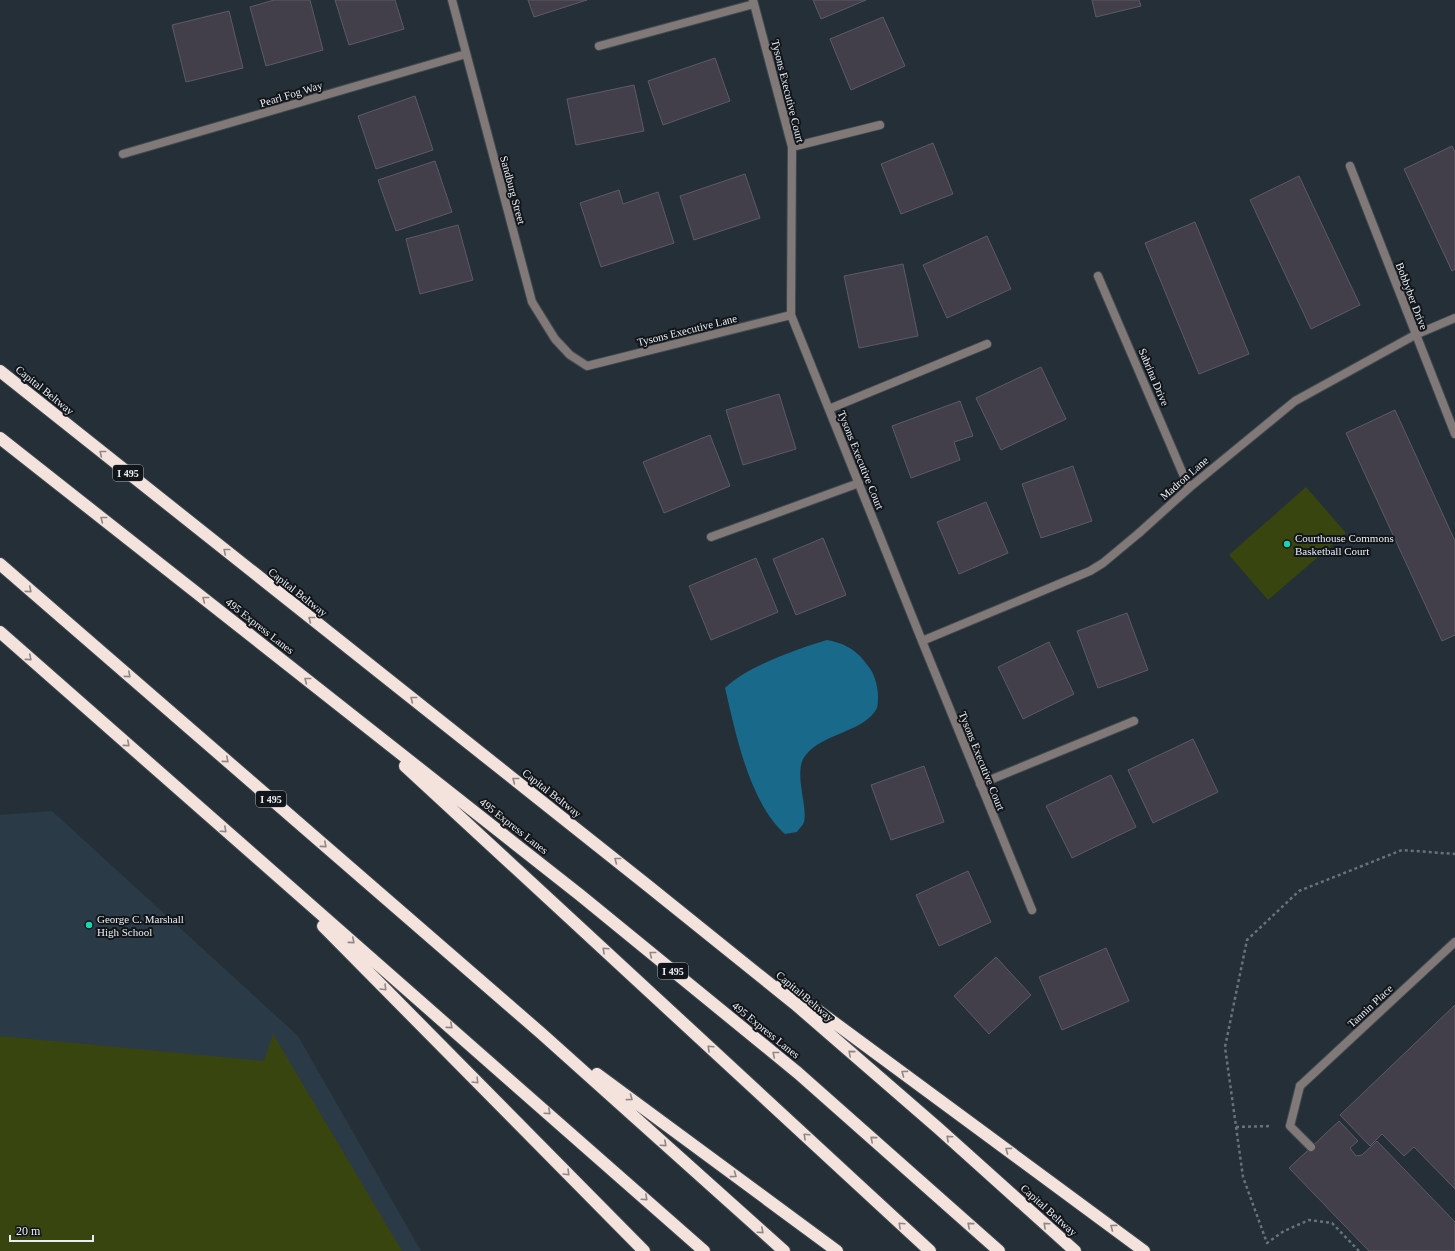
<svg xmlns="http://www.w3.org/2000/svg" width="1455" height="1251" font-family="Georgia,serif">
	<style>
		.built { fill: #2b3a47 }
		.green { fill: #39450e }
		.water { fill: #18698a }
		.building { fill: #423f4b; stroke: #5d5a67 }
		.lines { fill: none; stroke-linecap: round; stroke-linejoin: round }
		.service-casing { stroke: #404a51; stroke-width: 10 }
		.minor-casing { stroke: #404a51; stroke-width: 10 }
		.motorway-casing { stroke: #404a51; stroke-width: 14 }
		.path { stroke: #697179; stroke-width: 2.5; stroke-dasharray: 3 3; stroke-linecap: butt }
		.service { stroke: #807977; stroke-width: 8 }
		.minor { stroke: #807977; stroke-width: 8 }
		.motorway { stroke: #f4e3dd; stroke-width: 12 }
		.oneway { stroke: #8e8785 }
		.poi-dot { fill: #1bd5b1; stroke: #12161a; stroke-width: 1.5 }
		.labels { text-anchor: middle; stroke-width: 4; stroke-linejoin: round; paint-order: stroke }
		.shield { fill: #12161a; stroke: #a8adb3; stroke-width: 1 }
		.shield-label { font-size: 10px; font-weight: bold; fill: #e8eef4 }
		.street-label { font-size: 11px; fill: #e8eef4; stroke: #12161a }
		.poi-label { font-size: 11px; fill: #e8eef4; stroke: #12161a; text-anchor: start }
	</style>
	<rect width="100%" height="100%" fill="#252f37"/>
	<path class="built" d="M52,811L298,1036L421,1251H0V815Z"/>
	<path class="green" d="M1306,487L1346,533L1268,600L1229,555Z
		M273,1034L402,1251H0V1036L264,1061Z"/>
	<path class="water" d="M827,640C848,644 859,652 871,670C875,677 878,687 878,696C878,699 878,705 877,708C865,732 822,733 805,756C793,772 808,805 804,822C803,825 799,829 797,832L785,834C749,802 736,734 725,688C748,666 797,649 827,640Z"/>
	<path class="building" d="M274,0H310L323,50L266,66L250,7Z
		M335,0H395L404,29L349,45Z
		M528,0H587L534,17Z
		M813,0H866L821,19Z
		M1092,0H1139L1141,6L1096,17Z
		M229,11L243,68L186,82L172,25Z
		M883,17L905,66L851,90L830,39Z
		M715,58L730,101L663,125L648,81Z
		M634,85L644,131L576,145L567,99Z
		M415,96L433,150L376,169L358,116Z
		M933,143L953,194L901,214L881,164Z
		M1452,146L1455,152V269L1452,271L1404,169Z
		M435,161L452,212L396,231L378,180Z
		M745,174L760,218L694,240L680,196Z
		M1299,176L1360,305L1311,329L1250,200Z
		M619,190L623,204L658,192L674,243L601,267L580,203Z
		M1195,222L1249,354L1199,374L1145,243Z
		M458,225L473,280L420,294L406,239Z
		M987,236L1011,289L947,318L923,265Z
		M903,264L918,336L859,348L844,276Z
		M1041,367L1066,419L1001,450L976,398Z
		M779,394L796,449L743,465L726,410Z
		M960,401L973,436L954,442L960,460L911,478L892,426Z
		M1395,410L1455,541V635L1442,641L1346,433Z
		M710,435L730,486L664,513L643,462Z
		M1073,466L1092,521L1041,538L1022,484Z
		M986,502L1008,553L959,574L937,522Z
		M823,538L846,595L796,615L773,559Z
		M756,558L778,612L711,640L689,586Z
		M1127,613L1148,670L1098,688L1077,631Z
		M1049,642L1074,694L1023,719L998,667Z
		M1193,739L1218,792L1153,823L1128,770Z
		M924,766L944,822L891,840L871,785Z
		M1111,775L1136,827L1072,858L1046,806Z
		M968,871L991,922L939,946L916,895Z
		M1106,948L1129,1001L1062,1030L1039,977Z
		M996,957L1031,995L989,1034L954,996Z
		M1455,1005V1189L1414,1147L1404,1156L1382,1134L1370,1146L1340,1115Z
		M1339,1121L1358,1141L1350,1148L1356,1156L1362,1155L1377,1141L1455,1222V1251H1369L1289,1168Z"/>
	<g class="lines">
		<defs>
			<path id="service" d="M829,409L987,344
				M1139,533L1189,488
				M711,537L859,483
				M980,784L1134,721
				M1300,1086L1290,1126L1311,1147"/>
			<path id="minor" d="M452,0L532,302L555,339L570,355L587,366L791,315
				M753,0L792,147L791,315L922,641L1032,910
				M599,46L754,4
				M792,147L880,125
				M123,154L466,54
				M1350,166L1455,434
				M1098,276L1189,488L1295,401L1415,335L1455,318
				M922,641L1090,571L1103,563L1139,533
				M1300,1086L1455,942"/>
			<path id="motorway" d="M0,371L647,885L795,1004L938,1128L1075,1251
				M0,438L580,895L798,1073L999,1251
				M0,564L542,1034L784,1251
				M0,632L704,1251
				M405,766L930,1251
				M323,926L644,1251
				M782,984L1144,1251
				M597,1074L837,1251"/>
		</defs>
		<use href="#service" class="service-casing"/>
		<use href="#minor" class="minor-casing"/>
		<use href="#motorway" class="motorway-casing"/>
		<path class="path" d="M1236,1127L1272,1126
			M1359,1251L1332,1223L1309,1220L1284,1231L1267,1243L1243,1177L1225,1047L1247,940L1299,891L1402,850L1455,854"/>
		<use href="#service" class="service"/>
		<use href="#minor" class="minor"/>
		<use href="#motorway" class="motorway"/>
	</g>
	<defs><path id="oneway-chevron" d="M-2-3.5L2.5 0L-2 3.5" fill="none" stroke-width="1.6" stroke-linecap="round" stroke-linejoin="round"/></defs>
	<g class="oneway">
		<use href="#oneway-chevron" transform="translate(102 453) rotate(-141)"/>
		<use href="#oneway-chevron" transform="translate(103 519) rotate(-142)"/>
		<use href="#oneway-chevron" transform="translate(226 551) rotate(-141)"/>
		<use href="#oneway-chevron" transform="translate(29 590) rotate(41)"/>
		<use href="#oneway-chevron" transform="translate(205 599) rotate(-142)"/>
		<use href="#oneway-chevron" transform="translate(311 619) rotate(-142)"/>
		<use href="#oneway-chevron" transform="translate(29 658) rotate(41)"/>
		<use href="#oneway-chevron" transform="translate(128 675) rotate(41)"/>
		<use href="#oneway-chevron" transform="translate(307 680) rotate(-142)"/>
		<use href="#oneway-chevron" transform="translate(413 699) rotate(-142)"/>
		<use href="#oneway-chevron" transform="translate(127 744) rotate(41)"/>
		<use href="#oneway-chevron" transform="translate(226 760) rotate(41)"/>
		<use href="#oneway-chevron" transform="translate(515 780) rotate(-142)"/>
		<use href="#oneway-chevron" transform="translate(224 830) rotate(42)"/>
		<use href="#oneway-chevron" transform="translate(324 845) rotate(41)"/>
		<use href="#oneway-chevron" transform="translate(617 860) rotate(-142)"/>
		<use href="#oneway-chevron" transform="translate(352 941) rotate(41)"/>
		<use href="#oneway-chevron" transform="translate(605 950) rotate(-137)"/>
		<use href="#oneway-chevron" transform="translate(652 954) rotate(-141)"/>
		<use href="#oneway-chevron" transform="translate(384 988) rotate(45)"/>
		<use href="#oneway-chevron" transform="translate(450 1026) rotate(41)"/>
		<use href="#oneway-chevron" transform="translate(710 1048) rotate(-137)"/>
		<use href="#oneway-chevron" transform="translate(851 1053) rotate(-139)"/>
		<use href="#oneway-chevron" transform="translate(775 1054) rotate(-141)"/>
		<use href="#oneway-chevron" transform="translate(904 1073) rotate(-144)"/>
		<use href="#oneway-chevron" transform="translate(476 1081) rotate(45)"/>
		<use href="#oneway-chevron" transform="translate(630 1098) rotate(36)"/>
		<use href="#oneway-chevron" transform="translate(548 1112) rotate(42)"/>
		<use href="#oneway-chevron" transform="translate(806 1136) rotate(-137)"/>
		<use href="#oneway-chevron" transform="translate(949 1138) rotate(-138)"/>
		<use href="#oneway-chevron" transform="translate(873 1139) rotate(-139)"/>
		<use href="#oneway-chevron" transform="translate(664 1144) rotate(42)"/>
		<use href="#oneway-chevron" transform="translate(1008 1150) rotate(-144)"/>
		<use href="#oneway-chevron" transform="translate(567 1173) rotate(45)"/>
		<use href="#oneway-chevron" transform="translate(734 1175) rotate(36)"/>
		<use href="#oneway-chevron" transform="translate(645 1198) rotate(42)"/>
		<use href="#oneway-chevron" transform="translate(901 1225) rotate(-137)"/>
		<use href="#oneway-chevron" transform="translate(970 1225) rotate(-139)"/>
		<use href="#oneway-chevron" transform="translate(1046 1225) rotate(-138)"/>
		<use href="#oneway-chevron" transform="translate(1113 1227) rotate(-143)"/>
		<use href="#oneway-chevron" transform="translate(761 1231) rotate(42)"/>
	</g>
	<g class="poi-dot">
		<circle cx="1287" cy="544" r="4"/>
		<circle cx="89" cy="925" r="4"/>
	</g>
	<g class="labels">
		<g class="shield">
			<rect x="113" y="465" width="30" height="16" rx="3"/>
			<rect x="256" y="791" width="30" height="16" rx="3"/>
			<rect x="658" y="963" width="30" height="16" rx="3"/>
		</g>
		<g class="shield-label">
			<text x="128" y="477">I 495</text>
			<text x="271" y="803">I 495</text>
			<text x="673" y="975">I 495</text>
		</g>
		<g class="street-label">
			<text transform="translate(788 91) rotate(76)" y="4">Tysons Executive Court</text>
			<text transform="translate(291 94) rotate(-17)" y="4">Pearl Fog Way</text>
			<text transform="translate(513 190) rotate(75)" y="4">Sandburg Street</text>
			<text transform="translate(1412 296) rotate(69)" y="4">Bobbyber Drive</text>
			<text transform="translate(687 330) rotate(-14)" y="4">Tysons Executive Lane</text>
			<text transform="translate(1154 377) rotate(67)" y="4">Sabrina Drive</text>
			<text transform="translate(45 390) rotate(39)" y="4">Capital Beltway</text>
			<text transform="translate(861 460) rotate(68)" y="4">Tysons Executive Court</text>
			<text transform="translate(1184 478) rotate(-41)" y="4">Madron Lane</text>
			<text transform="translate(298 592) rotate(38)" y="4">Capital Beltway</text>
			<text transform="translate(260 626) rotate(38)" y="4">495 Express Lanes</text>
			<text transform="translate(982 761) rotate(68)" y="4">Tysons Executive Court</text>
			<text transform="translate(552 793) rotate(38)" y="4">Capital Beltway</text>
			<text transform="translate(514 826) rotate(38)" y="4">495 Express Lanes</text>
			<text transform="translate(805 996) rotate(40)" y="4">Capital Beltway</text>
			<text transform="translate(1370 1006) rotate(-43)" y="4">Tannin Place</text>
			<text transform="translate(766 1030) rotate(39)" y="4">495 Express Lanes</text>
			<text transform="translate(1049 1210) rotate(42)" y="4">Capital Beltway</text>
		</g>
		<g class="poi-label">
			<text x="1295" y="542">Courthouse Commons<tspan x="1295" dy="13">Basketball Court</tspan></text>
			<text x="97" y="923">George C. Marshall<tspan x="97" dy="13">High School</tspan></text>
		</g>
	</g>
	<path d="M10 1235v6h83v-6" fill="none" stroke="#e8eef4" stroke-width="2"/>
	<text x="16" y="1235" font-size="12" fill="#e8eef4" stroke="#12161a" stroke-width="3" paint-order="stroke">20 m</text>
</svg>
